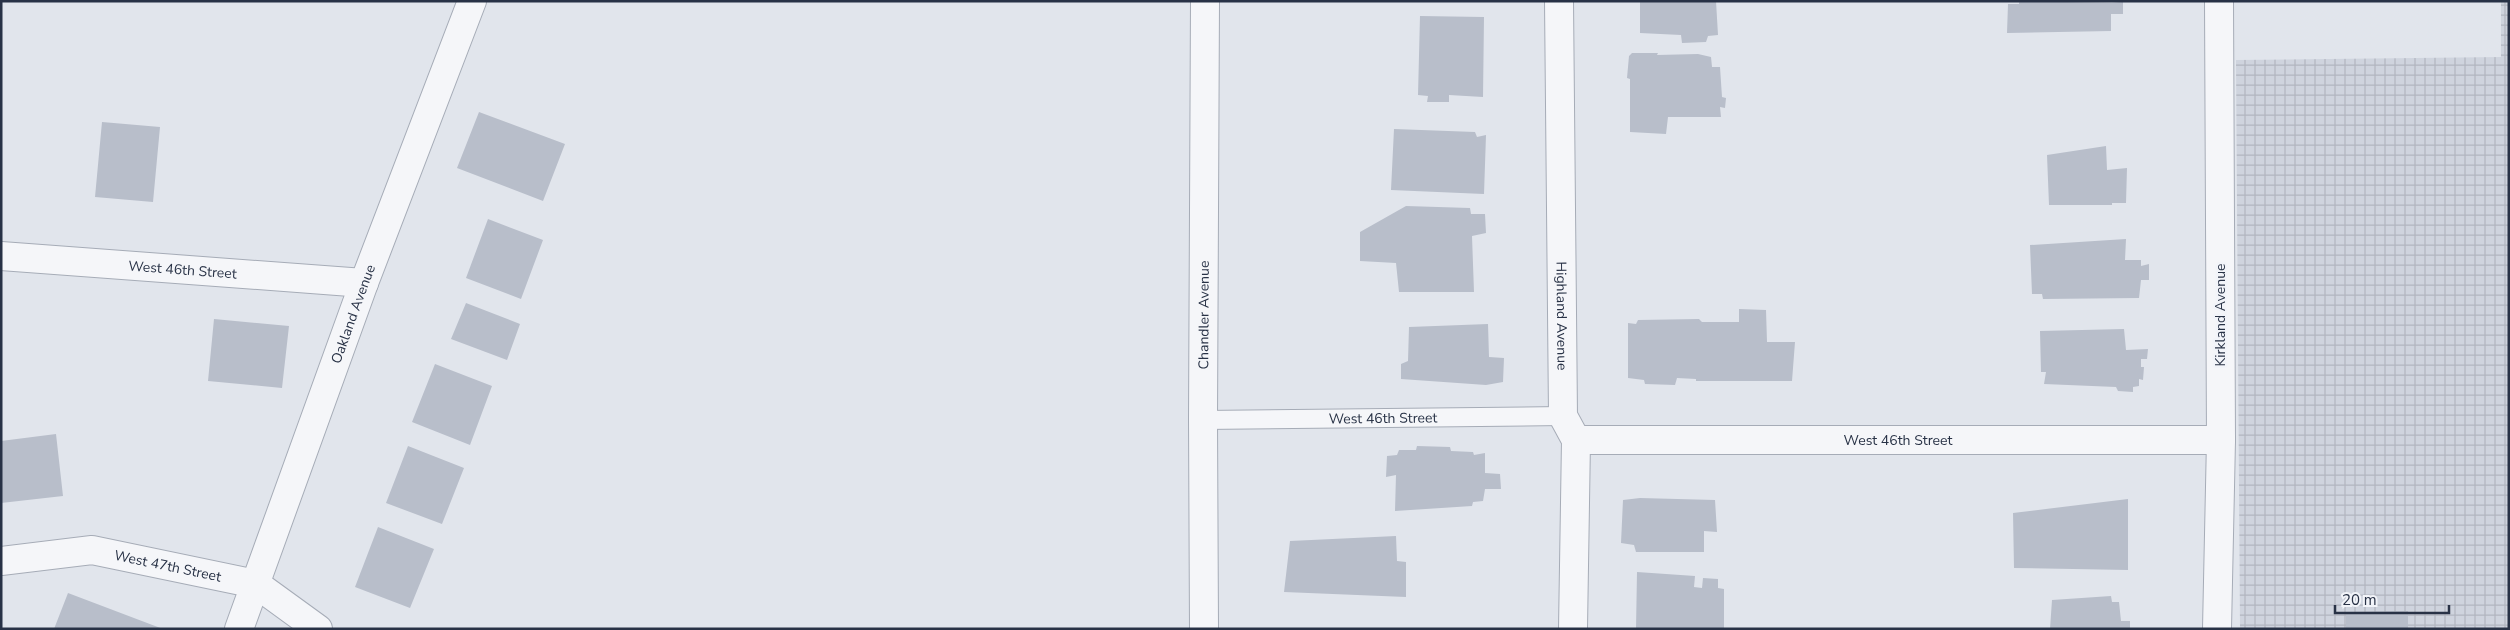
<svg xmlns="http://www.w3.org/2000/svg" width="2510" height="630" font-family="'Nunito Sans',sans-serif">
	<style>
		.industrial { fill: url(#industrial-grid) }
		.building { fill: #b8beca }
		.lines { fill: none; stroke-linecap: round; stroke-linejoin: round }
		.service-casing { stroke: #a6acb7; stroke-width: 20 }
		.minor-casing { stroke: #a6acb7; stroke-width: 30 }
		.service { stroke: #f5f6f9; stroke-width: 18 }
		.minor { stroke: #f5f6f9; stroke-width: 28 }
		.labels { text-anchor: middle; stroke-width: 5; stroke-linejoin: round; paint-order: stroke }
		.street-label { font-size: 14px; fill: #283246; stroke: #f2f4f9 }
	</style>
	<defs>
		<pattern id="industrial-grid" width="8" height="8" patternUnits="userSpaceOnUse" patternTransform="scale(1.25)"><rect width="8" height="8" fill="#cfd4de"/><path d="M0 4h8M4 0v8" fill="none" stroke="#b2b6c0"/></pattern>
	</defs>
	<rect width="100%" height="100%" fill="#e1e5ec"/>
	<path class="industrial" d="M2501,1H2509V629H2240L2236,60L2501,57Z"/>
	<path class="building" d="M1640,1H1716L1718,35L1708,36L1706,42L1682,43L1681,35L1640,33Z
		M2019,1L2112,3L2123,2V14H2111V31L2007,33L2008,4H2019Z
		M1420,16L1484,17L1483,97L1449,95V102H1427L1428,96L1418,95Z
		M1632,53H1658L1657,55L1698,54L1711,57L1712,67H1720L1722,97L1726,98L1725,108L1720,107L1721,117H1668L1666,134L1630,132V79L1627,78L1629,56Z
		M479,112L565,144L543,201L457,168Z
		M102,122L160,127L153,202L95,197Z
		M1394,129L1475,132L1477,137L1486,135L1484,194L1391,190Z
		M2106,146L2107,170L2127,168L2126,203H2112V205H2049L2047,155Z
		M1406,206L1470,208L1471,214H1485L1486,233L1472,236L1474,292H1399L1396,263L1360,261V232Z
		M488,219L543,240L521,299L466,278Z
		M2126,239L2125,260H2141V266L2149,264V280H2141L2139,298L2043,299L2042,294H2032L2030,245Z
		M466,303L520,324L507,360L451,339Z
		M1739,309L1766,310L1767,342H1795L1792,381H1696V379L1677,378L1675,385L1645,384L1644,380L1628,378V323L1636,324L1638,320L1699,319L1702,322H1739Z
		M214,319L289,326L282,388L208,381Z
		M1488,324L1489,357L1504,358L1503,382L1486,385L1401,379V364L1408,361L1409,327Z
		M2124,329L2126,350L2148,349L2147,359H2141V367H2144L2143,380L2139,379V386L2133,387V392L2118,391L2116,387L2044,384L2046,372H2041L2040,331Z
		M435,364L492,386L470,445L412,422Z
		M56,434L63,496L1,503V441Z
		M408,446L464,468L442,524L386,503Z
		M1417,446L1450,447L1451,451L1473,452L1474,455L1485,453V473L1500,474L1501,489H1485L1483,501L1473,502L1472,506L1395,511L1396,475L1386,477L1387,456L1397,455L1399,450H1416Z
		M1640,498L1715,500L1717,532L1704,531V552H1636L1634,545L1621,543L1623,500Z
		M2128,499V570L2014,568L2013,513Z
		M378,527L434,549L410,608L355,587Z
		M1396,536L1397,561L1406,562V597L1284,592L1290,541Z
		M1637,572L1695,576L1694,587L1702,588L1703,578L1718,579V588L1724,589V629H1636Z
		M68,593L163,629H54Z
		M2111,596L2112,602H2119L2121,621H2130V628L2050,629L2052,600Z
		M2408,611V629H2346V612Z"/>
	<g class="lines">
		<defs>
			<g id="service">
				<path id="s1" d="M1203,420L1563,416"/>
			</g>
			<g id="minor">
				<path id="s2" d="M1559,1L1563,416L1576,440L1573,629"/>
				<path id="s3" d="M1,256L364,283"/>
				<path id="s4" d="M1576,440H2221"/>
				<path id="s5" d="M1,561L92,550L256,584L318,629"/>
				<path id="s6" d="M239,629L364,283L472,1"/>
				<path id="s7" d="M1204,629L1203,420L1205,1"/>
				<path d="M2217,629L2221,440L2219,1"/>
			</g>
		</defs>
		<use href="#service" class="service-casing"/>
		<use href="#minor" class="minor-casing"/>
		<use href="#service" class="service"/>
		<use href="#minor" class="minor"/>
	</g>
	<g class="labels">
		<g class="street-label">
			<text dy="5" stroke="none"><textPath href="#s3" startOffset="182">West 46th Street</textPath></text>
			<text dy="5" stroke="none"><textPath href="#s6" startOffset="335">Oakland Avenue</textPath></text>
			<text dy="5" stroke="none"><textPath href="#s7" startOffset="314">Chandler Avenue</textPath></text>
			<text transform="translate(2220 315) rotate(-90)" y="5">Kirkland Avenue</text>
			<text dy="5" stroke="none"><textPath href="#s2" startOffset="315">Highland Avenue</textPath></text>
			<text dy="5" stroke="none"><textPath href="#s1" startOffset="180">West 46th Street</textPath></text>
			<text dy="5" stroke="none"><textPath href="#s4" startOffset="322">West 46th Street</textPath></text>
			<text dy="5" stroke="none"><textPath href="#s5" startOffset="169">West 47th Street</textPath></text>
		</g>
	</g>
	<rect width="2510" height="630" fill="none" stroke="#283246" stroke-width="5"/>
	<path d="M2335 605v8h114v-8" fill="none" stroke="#283246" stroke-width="2.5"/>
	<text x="2342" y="605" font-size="15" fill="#283246" stroke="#f2f4f9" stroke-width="4" paint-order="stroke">20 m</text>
</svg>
